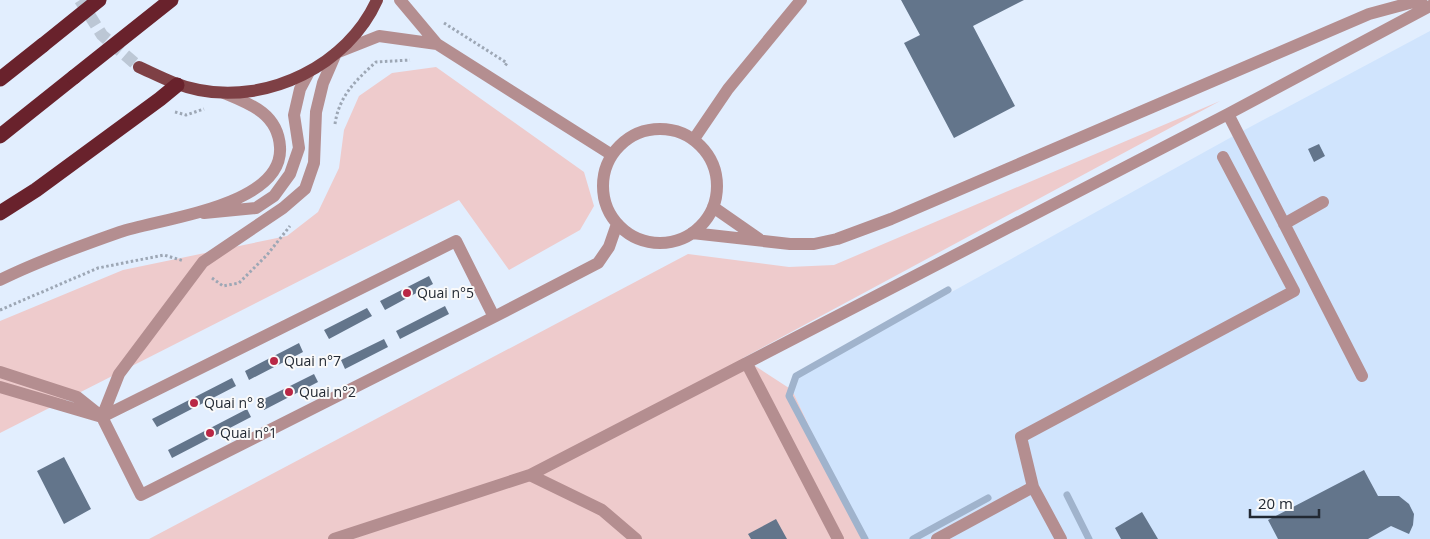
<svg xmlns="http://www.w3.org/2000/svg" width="1430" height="539" font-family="'Open Sans',sans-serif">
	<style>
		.built { fill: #d0e4fd }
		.green { fill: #eecbcc }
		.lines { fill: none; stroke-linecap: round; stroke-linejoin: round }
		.stream { stroke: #a0b3cc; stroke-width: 7 }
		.building { fill: #63758b }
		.major-tunnel { stroke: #bcc7d5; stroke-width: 12; stroke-dasharray: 12 6; stroke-linecap: butt }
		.path { stroke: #9da7b5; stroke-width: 3; stroke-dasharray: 2.5 2.5; stroke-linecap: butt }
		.minor { stroke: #b48e90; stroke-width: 12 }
		.major { stroke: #7e4045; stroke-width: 12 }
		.highway { stroke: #69222c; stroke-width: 15 }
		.highway-bridge { stroke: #69222c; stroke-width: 15 }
		.poi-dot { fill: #b92745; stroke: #fafafa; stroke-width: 2 }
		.labels { text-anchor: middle; stroke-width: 4; stroke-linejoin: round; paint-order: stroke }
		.poi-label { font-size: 14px; fill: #222933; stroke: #fafafa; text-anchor: start }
	</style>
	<rect width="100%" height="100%" fill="#e2eefe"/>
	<path class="built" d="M1430,31V539H862L792,390L796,378L1237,134Z"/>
	<path class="green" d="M436,67L584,172L594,206L580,230L509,270L459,200L0,433V321L123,270L287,236L318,212L339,168L344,130L359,96L392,73Z
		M1220,101L743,358L792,390L862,539H149L688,254L789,267L834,265Z"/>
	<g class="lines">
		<path class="stream" d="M1067,495L1089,539
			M865,539L789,396L796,376L948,290
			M913,539L988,498"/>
	</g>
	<path class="building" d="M901,0H1024L973,26L1015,106L954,138L904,43L920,35Z
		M1319,144L1325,156L1314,162L1308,149Z
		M429,276L433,284L385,310L380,301Z
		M445,306L449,314L400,339L396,331Z
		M367,308L372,316L329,339L324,330Z
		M384,339L388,347L345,369L341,360Z
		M299,343L303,352L249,380L245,371Z
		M314,374L318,382L264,410L260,401Z
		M232,378L236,386L157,427L152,419Z
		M247,409L251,417L172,458L168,450Z
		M64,457L91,509L64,524L37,471Z
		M1364,470L1378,496H1399L1409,504L1414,514L1413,525L1409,534L1391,526L1368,539H1278L1268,520Z
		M1142,512L1158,539H1121L1115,528Z
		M776,519L787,539H751L748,534Z"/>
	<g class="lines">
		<path class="major-tunnel" d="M80,0L102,35L139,67"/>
		<path class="path" d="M444,23L507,63L504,67
			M175,112L186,115L204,109
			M335,124C339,96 356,80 376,62L410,60
			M212,278L223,286L239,283L267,255L290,226
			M0,310L98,268L164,255L184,261"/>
		<path class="minor" d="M400,0L437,44L612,155
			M1228,114L1362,376
			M603 186a57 57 0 1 1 114 0a57 57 0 1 1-114 0Z
			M694,139L728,89L801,0
			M713,207L759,239
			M204,213L256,208L274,196L290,174L299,148L294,115L300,89L309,72
			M1284,224L1323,202
			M692,233L790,244H814L837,239L891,219L1369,14L1421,0
			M0,280C38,261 80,246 120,232C162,218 284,206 280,147C278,114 251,104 224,93
			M747,364L838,539
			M0,372L77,397L102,417L141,495L494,317L598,263L609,247L617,224
			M0,387L102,417L456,241L494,317
			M102,417L119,374L203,262L283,208L305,189L314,163L316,112L323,83L336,53L379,36L437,44
			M530,475L602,510L636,539
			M334,539L530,475L1228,114L1430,6
			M937,539L1033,487
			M1061,539L1033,487L1021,437L1294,291L1223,157"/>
		<path class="major" d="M139,67C159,76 177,86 199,90C268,104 348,65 377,0"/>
		<path class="highway" d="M0,79L43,45
			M0,136L74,77
			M0,213L36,190L160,99L177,85"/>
		<path class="highway-bridge" d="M43,45L99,0
			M74,77L171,0"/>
	</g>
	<g class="poi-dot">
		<circle cx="407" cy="293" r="5"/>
		<circle cx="274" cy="361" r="5"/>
		<circle cx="289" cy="392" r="5"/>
		<circle cx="194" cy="403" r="5"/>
		<circle cx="210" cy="433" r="5"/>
	</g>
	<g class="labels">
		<g class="poi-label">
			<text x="417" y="298">Quai n°5</text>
			<text x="284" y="366">Quai n°7</text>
			<text x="299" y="397">Quai n°2</text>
			<text x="204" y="408">Quai n° 8</text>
			<text x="220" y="438">Quai n°1</text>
		</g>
	</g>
	<path d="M1250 509v8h69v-8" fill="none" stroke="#222933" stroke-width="2.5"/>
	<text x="1258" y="509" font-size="15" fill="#222933" stroke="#fafafa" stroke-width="4" paint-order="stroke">20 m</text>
</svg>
